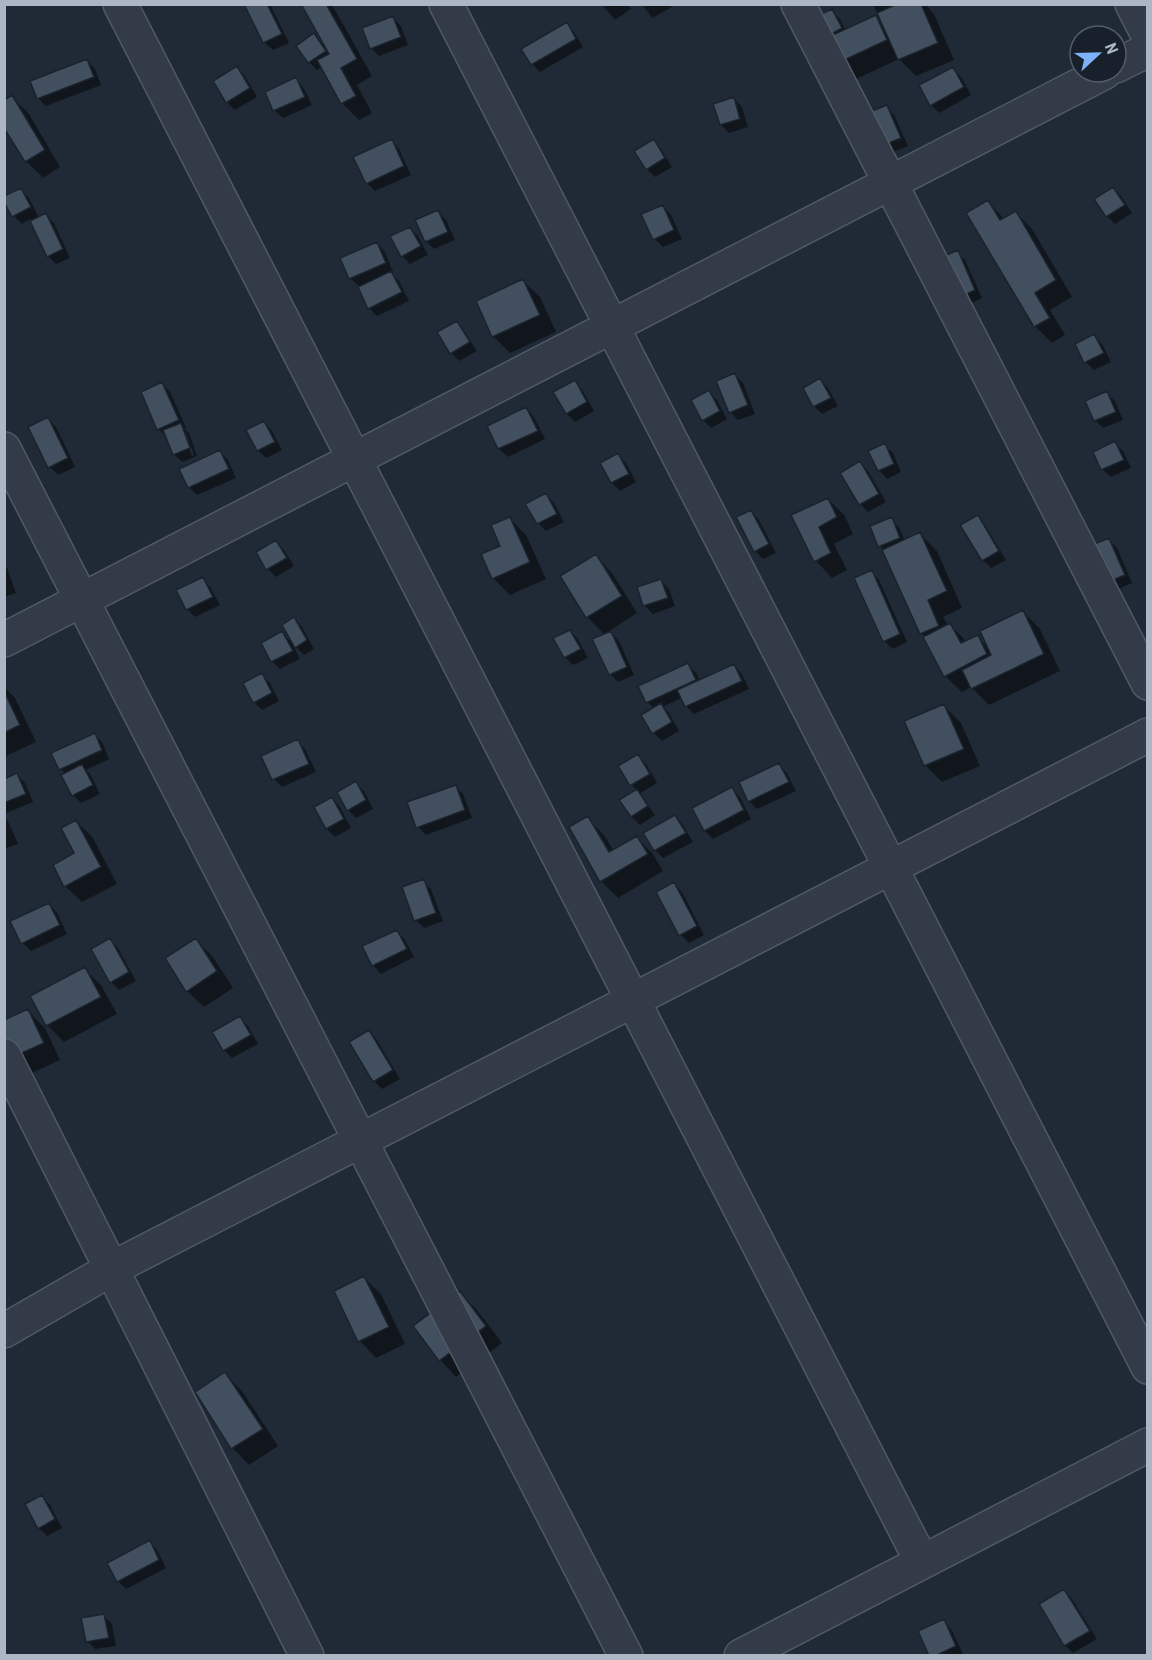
<svg xmlns="http://www.w3.org/2000/svg" width="1152" height="1660" font-family="'Roboto Condensed',sans-serif">
	<style>
		.shadow { fill: #0007; fill-rule: evenodd }
		.building { fill: #424f5e; stroke: #1a232d; stroke-width: 1.5 }
		.lines { fill: none; stroke-linecap: round; stroke-linejoin: round }
		.street-casing { stroke: #505965; stroke-width: 36 }
		.street { stroke: #323b47; stroke-width: 33 }
	</style>
	<rect width="100%" height="100%" fill="#1f2a36"/>
	<path class="shadow" d="M246,4H270L289,43L273,50L264,42Z
		M303,4H330L335,10L372,76L357,85L372,113L359,120L342,103L322,67L317,70L309,62L314,35L326,47Z
		M602,4H628L631,9L615,20Z
		M642,4H670L672,7L652,18Z
		M873,4H925L934,14L954,60L916,76L899,59L856,79L839,62L828,39L831,11L840,19L846,31L875,17L883,25Z
		M393,18L401,26L408,45L379,56L371,48Z
		M566,24L574,32L583,47L540,72L532,64Z
		M87,61L95,69L101,85L46,106L38,98Z
		M237,68L245,76L257,97L235,110L227,102Z
		M953,69L961,77L971,95L939,113L931,105Z
		M295,79L303,87L312,105L283,118L274,110Z
		M12,97L29,114L60,167L43,178L26,161Z
		M734,99L742,107L748,127L729,133L721,125Z
		M886,107L894,115L908,146L893,152L885,144Z
		M391,141L399,149L411,175L375,191L367,183Z
		M653,141L661,149L672,167L655,177L647,169Z
		M1113,188L1121,196L1132,213L1115,224L1107,216Z
		M20,190L29,198L39,218L45,215L54,223L70,258L56,264L48,256L30,219L22,224L14,216Z
		M988,202L1004,219L1016,213L1032,229L1072,297L1050,310L1065,335L1052,343L1035,326Z
		M662,206L671,215L682,239L663,247L655,239Z
		M438,212L446,220L455,240L434,249L426,241Z
		M410,228L418,236L428,255L410,264L402,256Z
		M377,244L385,252L393,272L391,273L399,281L409,301L377,316L369,308L359,286L350,278Z
		M957,252L965,260L982,298L968,305Z
		M523,281L540,297L556,332L510,353L494,337L478,302Z
		M456,323L464,331L477,351L459,361L451,353Z
		M1094,336L1102,344L1111,362L1094,370L1086,362Z
		M735,375L743,383L755,414L738,420L730,412Z
		M820,380L828,388L838,406L822,414L814,406Z
		M574,382L582,390L594,411L575,422L567,414L555,393Z
		M162,384L170,392L186,428L184,429L189,433L197,456L182,462L174,454L167,437L158,429ZM183,433H186L194,455L192,456Z
		M709,392L717,400L727,419L711,428L703,420Z
		M1106,393L1115,401L1123,420L1103,428L1095,420Z
		M526,408L534,417L545,439L508,457L499,449L489,426Z
		M48,419L56,427L75,467L58,475L50,467L30,428Z
		M264,423L272,431L282,450L266,458L258,450Z
		M1115,443L1123,451L1131,468L1111,477L1102,469Z
		M884,445L893,453L901,472L887,479L879,470Z
		M220,452L228,460L236,478L197,495L189,487Z
		M618,455L626,463L636,482L620,491L612,483L602,464Z
		M860,463L868,471L886,502L868,512L860,504L842,474Z
		M546,495L554,503L564,522L546,531L538,523Z
		M828,499L845,516L853,534L834,544L847,570L832,578L816,561L793,516Z
		M751,511L759,520L776,553L763,559L755,551Z
		M977,517L985,525L1006,560L991,568L983,560Z
		M510,519L526,535L546,579L510,595L493,578Z
		M891,519L899,527L905,541L920,534L937,551L962,608L943,617L948,626L950,625L967,642L978,637L989,649L1023,612L1040,629L1060,671L989,705L971,687L962,692L945,676L925,637L921,633L884,550L880,546Z
		M1109,540L1117,548L1132,583L1112,592Z
		M276,542L284,550L294,566L276,577L268,569Z
		M596,556L612,573L637,613L609,631L619,641L634,675L618,682L610,674L605,635L587,617Z
		M4,566L7,568L16,593L4,597Z
		M871,572L879,580L907,642L893,649L884,641Z
		M202,579L210,587L220,605L195,617L187,609Z
		M661,581L669,589L675,606L653,614L645,606L639,588Z
		M294,619L302,627L314,649L304,655L294,645Z
		M570,631L578,639L588,658L573,665L565,657Z
		M282,633L292,643L300,659L280,669L272,661Z
		M688,665L696,673L700,681L734,666L742,674L749,689L694,714L686,706L682,698L662,707L669,713L679,731L662,741L654,733L655,709L647,702Z
		M262,675L270,683L279,701L262,710L254,702Z
		M4,687L15,698L36,742L4,757Z
		M944,706L961,723L980,766L942,782L925,765Z
		M94,734L102,742L109,759L86,770L90,774L100,794L81,803L73,795L66,774L61,769L53,753Z
		M297,741L305,749L316,772L282,787L274,779L263,756Z
		M638,756L646,764L657,783L639,794L655,815L640,825L632,817L621,800L637,791L632,785L621,767Z
		M779,765L787,773L796,791L757,809L749,801Z
		M17,775L25,783L33,802L4,814V780Z
		M356,783L364,791L373,809L356,818L348,810Z
		M455,786L463,794L472,818L426,835L418,827Z
		M732,789L740,797L751,819L713,839L705,831L694,809Z
		M332,799L340,807L351,828L335,837L327,829L316,808Z
		M675,816L683,825L693,842L663,858L655,850Z
		M4,818L8,821L18,844L4,849Z
		M587,818L604,835L614,851L637,838L653,854L663,871L618,898L601,881Z
		M76,821L93,838L117,884L82,902L65,886L76,854Z
		M423,881L431,889L443,921L424,928L415,920Z
		M674,884L682,892L704,935L689,943L681,935L658,893Z
		M49,904L57,913L67,934L31,951L23,943Z
		M397,931L405,940L414,957L381,974L373,965Z
		M110,940L118,948L136,981L119,990L111,982Z
		M196,940L213,957L233,988L204,1007L187,991Z
		M84,969L101,985L117,1014L64,1042L47,1025Z
		M28,1011L45,1028L60,1060L17,1080L4,1067Z
		M240,1018L248,1026L258,1044L232,1058L224,1050Z
		M369,1032L377,1040L400,1079L382,1089L374,1081Z
		M364,1278L381,1294L405,1344L376,1358L360,1341L336,1292Z
		M460,1293L477,1310L502,1343L456,1377L440,1360Z
		M225,1374L242,1391L278,1446L249,1465L233,1448L197,1392Z
		M41,1497L50,1505L62,1528L47,1536L39,1528Z
		M149,1542L157,1550L166,1568L126,1589L118,1581Z
		M1064,1591L1072,1599L1097,1639L1073,1653L1065,1645L1041,1604Z
		M103,1615L112,1624L116,1646L95,1649L87,1641Z
		M943,1621L951,1629L963,1654L960,1656H931Z"/>
	<path class="building" d="M244,4H267L282,34L263,43Z
		M301,4H326L357,59L341,68L356,96L341,104L317,60L329,54Z
		M897,4H921L938,43L898,60L877,13Z
		M832,9L842,28L826,37L815,17Z
		M876,15L887,40L838,63L826,38Z
		M393,16L401,37L370,49L362,28Z
		M567,22L576,39L531,65L521,49Z
		M314,33L326,51L308,63L296,46Z
		M87,59L94,77L37,99L30,81Z
		M237,66L250,88L226,103L213,81Z
		M953,67L964,87L930,106L919,85Z
		M296,77L305,97L273,111L265,92Z
		M12,95L45,150L25,162L4,128V100Z
		M734,97L740,119L720,125L713,104Z
		M887,105L901,138L884,145L869,112Z
		M392,139L404,166L366,184L353,157Z
		M654,139L665,158L646,170L634,151Z
		M1113,187L1125,205L1106,217L1094,199Z
		M21,188L31,207L12,217L4,202V196Z
		M988,200L1000,220L1016,211L1056,280L1035,293L1050,318L1034,327L966,213Z
		M663,205L674,230L653,240L641,214Z
		M438,210L448,232L425,242L415,220Z
		M46,213L63,249L47,257L30,221Z
		M410,227L421,246L401,257L390,236Z
		M377,242L386,263L349,279L340,258Z
		M958,250L975,290L958,298L940,258Z
		M391,271L402,292L368,309L358,287Z
		M523,279L540,315L492,337L476,301Z
		M457,321L470,342L450,354L437,332Z
		M1094,334L1104,353L1084,363L1075,344Z
		M735,373L748,405L729,413L716,381Z
		M820,378L831,398L813,407L803,388Z
		M575,380L587,402L566,414L553,392Z
		M162,382L179,420L157,430L141,392Z
		M709,390L720,411L702,421L691,400Z
		M1107,391L1116,412L1094,421L1085,401Z
		M526,407L538,431L498,449L487,426Z
		M48,417L68,458L48,468L28,427Z
		M264,421L275,442L257,451L246,430Z
		M181,423L190,448L173,455L163,430Z
		M1115,441L1124,460L1101,470L1093,452Z
		M885,443L894,464L878,471L868,451Z
		M220,450L229,469L188,488L179,469Z
		M618,453L629,474L611,483L600,463Z
		M860,461L879,494L859,505L840,473Z
		M546,493L557,514L537,524L525,504Z
		M828,498L837,517L819,527L831,553L814,562L791,515Z
		M751,510L769,544L754,552L736,517Z
		M978,515L999,551L982,561L960,525Z
		M510,517L530,562L492,579L481,554L500,546L491,525Z
		M892,517L900,538L878,547L870,526Z
		M920,532L947,591L928,600L939,626L920,634L882,550Z
		M1109,538L1125,575L1103,584L1087,547Z
		M276,540L287,558L266,570L256,552Z
		M596,554L622,596L586,618L560,576Z
		M872,570L900,634L883,642L854,578Z
		M203,577L213,597L186,610L176,590Z
		M661,579L668,598L643,606L637,587Z
		M1023,610L1044,654L971,689L962,670L991,655L980,631Z
		M294,617L307,640L295,648L282,625Z
		M950,623L961,643L978,635L987,654L944,677L923,637Z
		M570,630L581,649L564,658L553,638Z
		M282,631L293,651L271,662L261,643Z
		M611,631L627,667L609,675L592,639Z
		M688,663L696,680L646,703L638,686Z
		M734,664L742,681L685,707L677,690Z
		M262,673L272,693L253,703L243,683Z
		M4,691L20,725L4,733Z
		M661,703L672,722L652,734L641,715Z
		M944,704L964,749L924,766L904,721Z
		M95,733L102,750L59,770L51,753Z
		M298,739L309,764L272,780L261,756Z
		M638,754L650,774L630,786L618,766Z
		M779,763L789,782L748,802L739,782Z
		M82,764L93,785L72,796L61,775Z
		M17,773L26,794L4,803V779Z
		M356,781L366,800L347,811L337,792Z
		M456,785L465,810L416,828L407,802Z
		M732,787L744,810L704,831L692,808Z
		M637,789L648,806L631,817L619,800Z
		M332,797L344,819L326,829L314,807Z
		M675,815L686,833L654,851L643,833Z
		M588,816L609,852L637,836L648,854L600,882L569,827Z
		M76,820L101,867L64,887L53,865L74,853L61,828Z
		M424,879L436,913L414,921L402,887Z
		M674,882L697,926L679,936L656,892Z
		M49,903L60,925L21,944L10,921Z
		M397,930L407,949L372,966L362,946Z
		M110,938L129,972L110,983L91,949Z
		M196,938L217,971L186,992L165,958Z
		M85,967L101,997L46,1026L30,996Z
		M28,1009L44,1043L4,1061V1020Z
		M240,1016L251,1035L223,1051L212,1032Z
		M369,1030L393,1070L373,1082L349,1042Z
		M364,1276L389,1327L358,1342L334,1291Z
		M460,1291L486,1326L439,1361L413,1326Z
		M225,1372L263,1429L231,1449L195,1392Z
		M42,1495L55,1519L38,1529L25,1504Z
		M150,1540L159,1560L117,1582L107,1563Z
		M1064,1589L1090,1631L1064,1646L1039,1604Z
		M104,1614L109,1638L86,1642L81,1618Z
		M944,1619L956,1646L935,1656H929L918,1631Z"/>
	<g class="lines">
		<defs>
			<path id="street" d="M120,4L922,1562
				M446,4L1148,1367
				M798,4L1148,683
				M1132,4L1148,35
				M1116,66L1148,50
				M4,449L626,1656
				M4,640L1105,72
				M4,1056L307,1656
				M4,1331L113,1268L1148,735
				M741,1656L1148,1445"/>
		</defs>
		<use href="#street" class="street-casing"/>
		<use href="#street" class="street"/>
	</g>
	<rect width="1152" height="1660" fill="none" stroke="#acb6c4" stroke-width="12"/>
	<g transform="translate(1098 54) rotate(68)"><circle r="28" fill="#18212b" stroke="#535d68" stroke-width="1.5"/>
	<path d="M0-4.5L10 22L0 15L-10 22Z" fill="#7db1f8"/>
	<text y="-9" font-size="16" font-weight="bold" text-anchor="middle" fill="#acb6c4">N</text>
	</g>
</svg>
